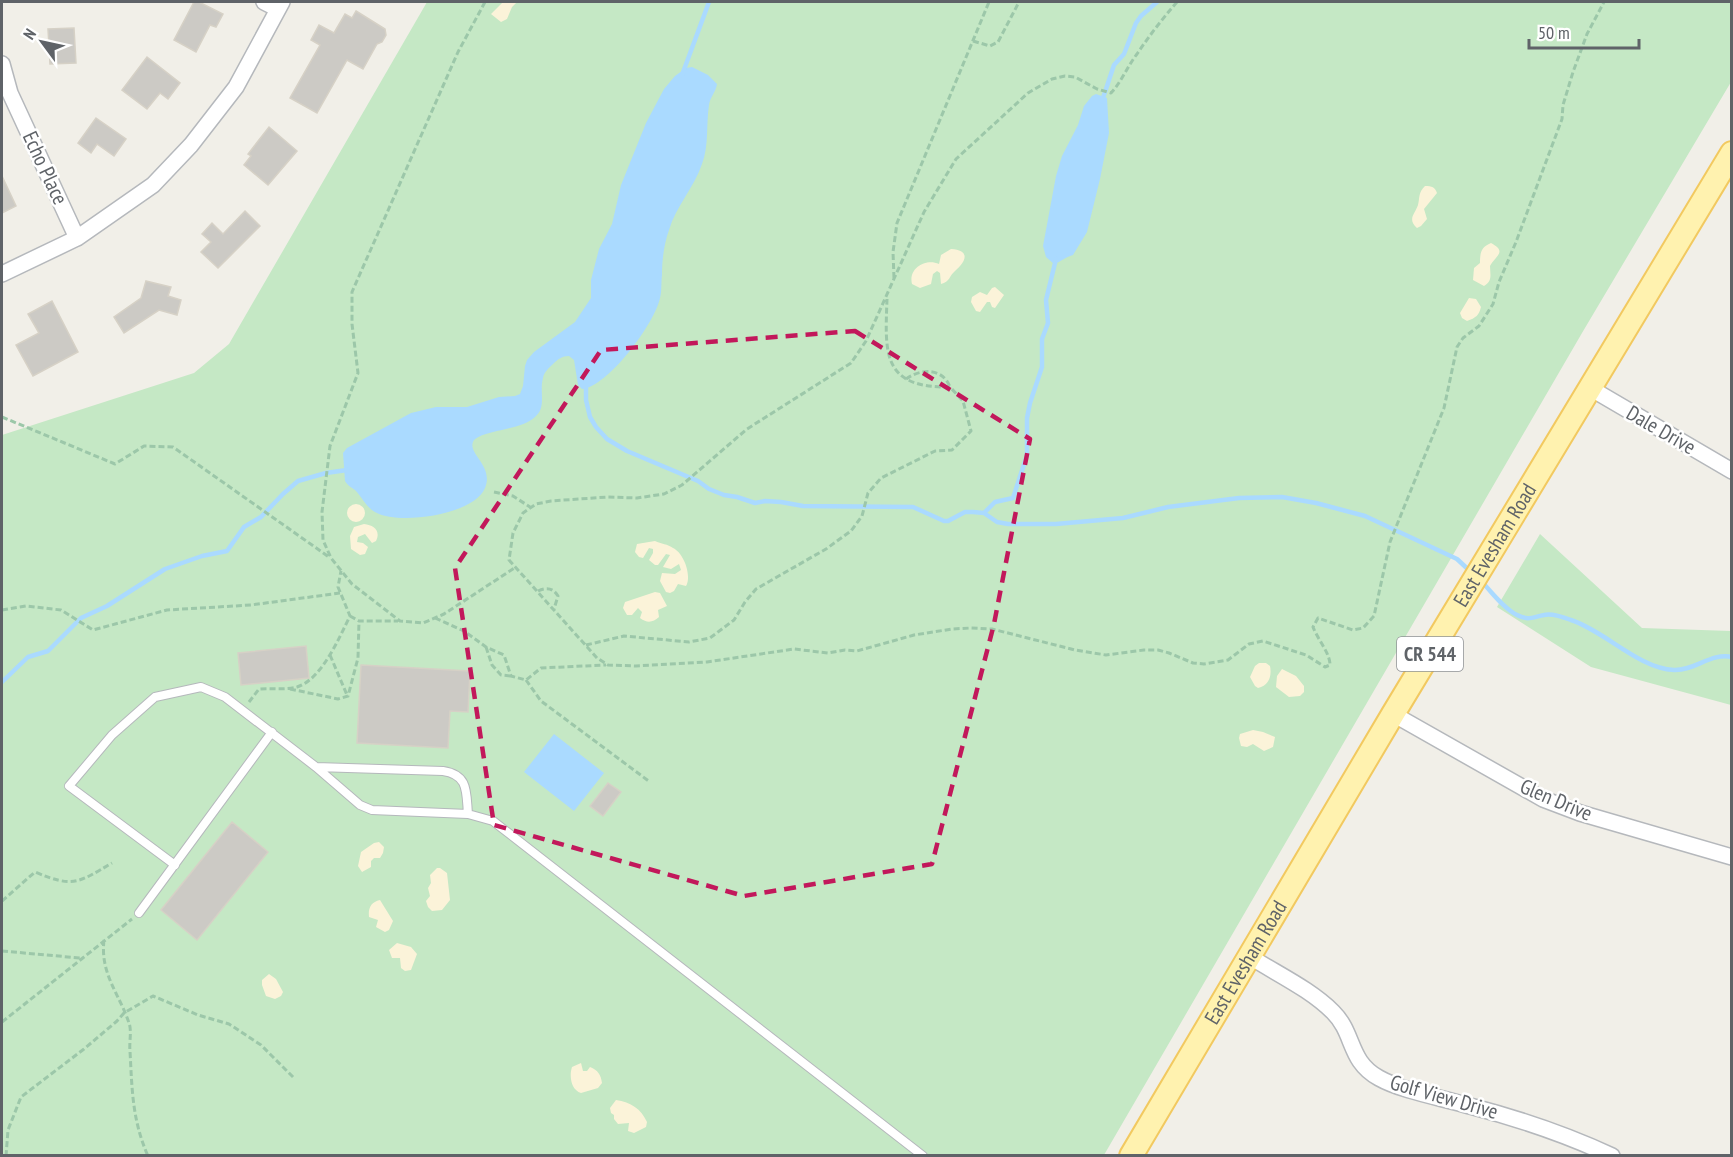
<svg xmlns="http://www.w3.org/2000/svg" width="1733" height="1157" font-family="'PT Sans Narrow',sans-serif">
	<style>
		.green { fill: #c5e8c5 }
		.sand { fill: #fbf3d9 }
		.water { fill: #aadaff }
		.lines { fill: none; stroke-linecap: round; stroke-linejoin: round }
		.stream { stroke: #aadaff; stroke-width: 4.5 }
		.building { fill: #cccac5; stroke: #d6d1c6; stroke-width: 1.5 }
		.lane-casing { stroke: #b5b8bc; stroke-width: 10 }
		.street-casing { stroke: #b5b8bc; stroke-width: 18 }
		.primary-casing { stroke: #f2c960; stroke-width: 26 }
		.path { stroke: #9cc7a9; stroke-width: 3; stroke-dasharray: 6 3; stroke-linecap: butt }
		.lane { stroke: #fff; stroke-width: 8 }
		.street { stroke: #fff; stroke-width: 15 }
		.primary { stroke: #fff2af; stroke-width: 22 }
		.marked { fill: none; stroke: #c2185b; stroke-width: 4.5; stroke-dasharray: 12 8; stroke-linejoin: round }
		.labels { text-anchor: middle; stroke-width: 5; stroke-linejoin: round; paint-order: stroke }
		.shield { fill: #fff; stroke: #8f9295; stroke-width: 1.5 }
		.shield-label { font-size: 20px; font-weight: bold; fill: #5f6368 }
		.street-label { font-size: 21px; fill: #5f6368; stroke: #fff }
	</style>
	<rect width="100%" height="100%" fill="#f1efe8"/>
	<path class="green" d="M427,2H1731V82L1582,333L1104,1155H2V435L194,373L229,344Z
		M1540,534L1642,628L1731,631V705L1591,667L1497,607Z"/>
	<path class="sand" d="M503,2H517L512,7L507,19L501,22L491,14Z
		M1425,186C1432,186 1435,187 1437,193L1424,209L1427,219L1421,226L1417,228C1407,219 1415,214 1418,205C1420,197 1418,193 1425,186Z
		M1491,243C1508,252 1495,256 1490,266C1490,274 1493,281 1484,286L1473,280L1474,268L1480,263C1480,253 1481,247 1491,243Z
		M951,249C970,250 967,261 955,271C949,276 950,282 941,284L940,273L937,271L933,274L931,284L920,288L912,284C908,268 926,258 939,264L941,255Z
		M995,287L1004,295L995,308L992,307L990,302H987L980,312L976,311L971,302L972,297L980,292L987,295L992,288Z
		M1469,298L1476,299L1481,307C1479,315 1476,318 1467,321L1462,318L1460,313Z
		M347 513a9 9 0 1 1 18 0a9 9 0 1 1-18 0Z
		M364,524C374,525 381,531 376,541L372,543L365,534L358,537L357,542L363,543L368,547L365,554L360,555L351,549L350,536L354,527Z
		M655,541C661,544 668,544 673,548C684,553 692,576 686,586L678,584L674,591L670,593L666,592L660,581L662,573L675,574L681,570L679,564L671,569L663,567L670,555L666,554L658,565H655L649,560L653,553V549L649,548L643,558L639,557L635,552L637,544Z
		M655,592L660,593L667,606L658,610L659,617C653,622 648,624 640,618L642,612L638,608L632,615H627L623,608L625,602Z
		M1259,663H1266L1270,666C1272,676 1269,686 1258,688L1255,686L1250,677L1255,666Z
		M1282,669L1296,676L1304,686V692L1300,696L1289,697L1276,687L1277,676Z
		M1253,730L1263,732L1275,737L1273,747L1264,751L1253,744L1247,747L1241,746L1239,738L1240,734Z
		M379,842L384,847L383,853L380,858H374L371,861V867L362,872L358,866L361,852L374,843Z
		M437,868H440L447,873L450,900L442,910L432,911L428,907L426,901L430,896L428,888L431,883L430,875Z
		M380,900L393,921L389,930L385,932L376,927L378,920L369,917C368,908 371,902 380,900Z
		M397,943L411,947L417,954L411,970L405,971L401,968L400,958H392L389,950Z
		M269,974L276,979L283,992L281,996L275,999L266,996L262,985V980Z
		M581,1063L583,1071H587L590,1067C598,1070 601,1075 602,1083L598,1088L581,1093C571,1090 569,1076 572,1067Z
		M616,1100C631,1102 641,1109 647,1122L646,1127L634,1133L628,1131L629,1123L618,1124L614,1119V1115L611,1113L610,1108Z"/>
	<path class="water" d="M692,67L708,75L717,84C716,92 710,97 709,105C706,124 709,146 702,164C694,188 676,206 669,230C664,244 662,260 662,275C661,282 662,291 660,298C655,323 608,387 582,389L578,385L574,360L569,356C562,356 558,359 553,364C549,368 544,372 543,378C539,392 547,407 535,417C521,431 479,430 473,442C468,454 494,466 485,488C474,515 400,525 377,513C366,508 363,498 355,490C351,487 348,486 345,481L343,453L347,448L411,413L436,407H467L499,397L515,396L520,394L523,386L525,366L527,360L534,352L575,322L591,298V280L599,249L612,224L621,185L646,123L664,89L675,76L686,68Z
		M1096,94L1107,98L1109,133L1100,179L1087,232L1073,255C1065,257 1061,262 1054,264L1046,257L1043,246L1056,176L1062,156L1078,125L1084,106L1092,96Z
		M554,734L604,773L574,811L524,772Z"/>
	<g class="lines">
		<path class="stream" d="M682,75L709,2
			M1102,101L1114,65L1124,54L1136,23L1141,16L1157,2
			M586,385V400L590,417L596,427L607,439L627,451L698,481L709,489L724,495L737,497L755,503L765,501L781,502L803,506L913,507L944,521H948L965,512H973L984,513L997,522L1008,524H1056L1123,518L1168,507L1239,498L1282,497L1316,503L1365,516L1457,559L1472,573
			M984,513L995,502L1013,498L1027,455V418L1030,403L1042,367V339L1048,323L1046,300L1056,259
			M1481,581C1492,592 1503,608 1517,615C1528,621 1533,617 1544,615C1552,613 1563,617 1571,620C1605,631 1638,668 1674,670C1694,671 1712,652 1732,657
			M2,682L28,657L48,651L81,618L107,606L165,569L202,556L227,551L244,527L261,517L283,494L298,481L326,473L347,470"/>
	</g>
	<path class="building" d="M194,2H199L223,14L216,27L210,25L196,52L174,40Z
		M356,11L385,29L386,35L382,42L377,44L363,69L347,60L317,113L290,98L320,45L311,40L319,25L334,33L345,14L352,18Z
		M74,28L76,63L50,64L48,29Z
		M147,57L180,83L168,99L160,93L147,109L122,90Z
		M96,118L126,139L114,156L97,144L91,153L78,143Z
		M269,127L297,151L268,185L244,165L251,156L248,154Z
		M2,176L16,206L2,213Z
		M245,211L260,226L218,268L201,252L211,242L202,234L212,223L223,234Z
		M146,281L171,287L168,296L181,300L177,315L159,310L124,333L114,317L141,298Z
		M52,301L78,352L33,376L16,345L39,333L28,314Z
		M306,646L309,678L241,685L238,653Z
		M361,665L470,671L468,712L450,711L448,748L357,743Z
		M608,783L621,792L603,816L590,806Z
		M232,822L268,852L197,940L161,910Z"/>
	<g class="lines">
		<defs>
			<path id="lane" d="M316,767L443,771C469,775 466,792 468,814
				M175,865L69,786L112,735L155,697L201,687L225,697L316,767L360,805L372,810L468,814L493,821L923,1156
				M139,913L272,732"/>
			<path id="street" d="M264,2L278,9
				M2,64L10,93L77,238
				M2,274L77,238L153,185L191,145L236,87L282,2
				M1590,388L1732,471
				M1393,714L1543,799L1580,813L1732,857
				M1249,956C1277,974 1310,989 1333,1012C1355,1034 1348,1061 1379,1078C1402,1091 1443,1098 1470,1106C1520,1119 1565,1134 1612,1156"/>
			<g id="primary">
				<path id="s1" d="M1131,1156L1393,714L1732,153"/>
			</g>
		</defs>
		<use href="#lane" class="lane-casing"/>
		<use href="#street" class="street-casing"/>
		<use href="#primary" class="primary-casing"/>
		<path class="path" d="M485,2L458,52L352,292V324L358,373L330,446L322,512L323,540L331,558L352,584L400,621L423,623L444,614L516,567
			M1177,2C1163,18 1149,36 1137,54C1127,67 1122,81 1111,93L1097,89L1075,77L1065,76L1052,79L1028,93L956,159L924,212L866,341L851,363L747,429L682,485L664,494L637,498L608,497L551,501L536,504L523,513L513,533L509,560L597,658L608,665L636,666L707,662L794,649L828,653L845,650L857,651L914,635L952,629L971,628L992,629L1075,650L1106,655L1144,650H1158L1169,653L1193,663L1204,664L1228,660L1249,644L1263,641L1306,655L1325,667L1330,665C1330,653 1318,640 1313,627L1318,618L1353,630L1363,628L1374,616L1390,542L1444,408L1457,347L1463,338L1479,326L1493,304L1499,282L1516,242L1562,119L1563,105L1573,72L1587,34L1604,2
			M973,41L990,46L998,42L1019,2
			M894,278L893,252L897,223L989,2
			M906,379C921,368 943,368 950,387
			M2,417L115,464L144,446L173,447L329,557
			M494,492L513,496L530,507
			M538,591C547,587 553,588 558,596L554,609
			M2,610L26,606L61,610L93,630L167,610L251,605L340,593
			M350,616L359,621H398
			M435,618L464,631L486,647L504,655L511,676L526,680L541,668L606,665
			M586,645L624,636L689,642L710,638L734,620L745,602L756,589L826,549L851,531L862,516L868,493L881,478L935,451L952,450L971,431L963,401L950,387C882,388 885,354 887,299
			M486,647L492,665L501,675L511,676
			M330,655L347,695
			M526,680L541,701L650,782
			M290,689L338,699L348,696L358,658L359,621
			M249,702L259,689C270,688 286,690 297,687C322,679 339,638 350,616L338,587L341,571
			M2,901L35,872C73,888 78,883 112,863
			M104,940C100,974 119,993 129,1023C132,1031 129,1042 130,1051C132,1088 132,1120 148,1156
			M2,951L80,958
			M2,1022L132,919
			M6,1156L8,1130L21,1097L84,1049L117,1021L124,1013L153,996L198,1015L229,1024L261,1045L295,1079"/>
		<use href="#lane" class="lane"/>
		<use href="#street" class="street"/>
		<use href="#primary" class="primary"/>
	</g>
	<path class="marked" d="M855,331L1030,439L994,624L932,864L744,896L494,825L455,568L601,350Z"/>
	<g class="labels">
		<rect class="shield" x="1397" y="637" width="66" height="34" rx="4.5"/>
		<g class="shield-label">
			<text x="1430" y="661">CR 544</text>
		</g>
		<g class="street-label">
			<text transform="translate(45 168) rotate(65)" y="7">Echo Place</text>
			<text transform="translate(1661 430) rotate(30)" y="7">Dale Drive</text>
			<text dy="7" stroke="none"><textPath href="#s1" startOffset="711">East Evesham Road</textPath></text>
			<text transform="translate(1556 800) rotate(23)" y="7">Glen Drive</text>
			<text dy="7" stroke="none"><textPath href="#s1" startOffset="225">East Evesham Road</textPath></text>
			<text transform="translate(1444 1097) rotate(16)" y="7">Golf View Drive</text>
		</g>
	</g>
	<rect width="1733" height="1157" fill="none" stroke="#5f6368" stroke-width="6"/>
	<g transform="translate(42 42) rotate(303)" stroke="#ffffff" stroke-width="4.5" paint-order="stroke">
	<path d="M0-4.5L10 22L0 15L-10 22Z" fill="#5f6368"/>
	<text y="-9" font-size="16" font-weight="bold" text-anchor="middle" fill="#5f6368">N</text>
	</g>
	<path d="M1529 39v9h110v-9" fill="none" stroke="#5f6368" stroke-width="3"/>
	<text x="1538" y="39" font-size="18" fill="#5f6368" stroke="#ffffff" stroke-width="4.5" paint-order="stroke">50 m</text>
</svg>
